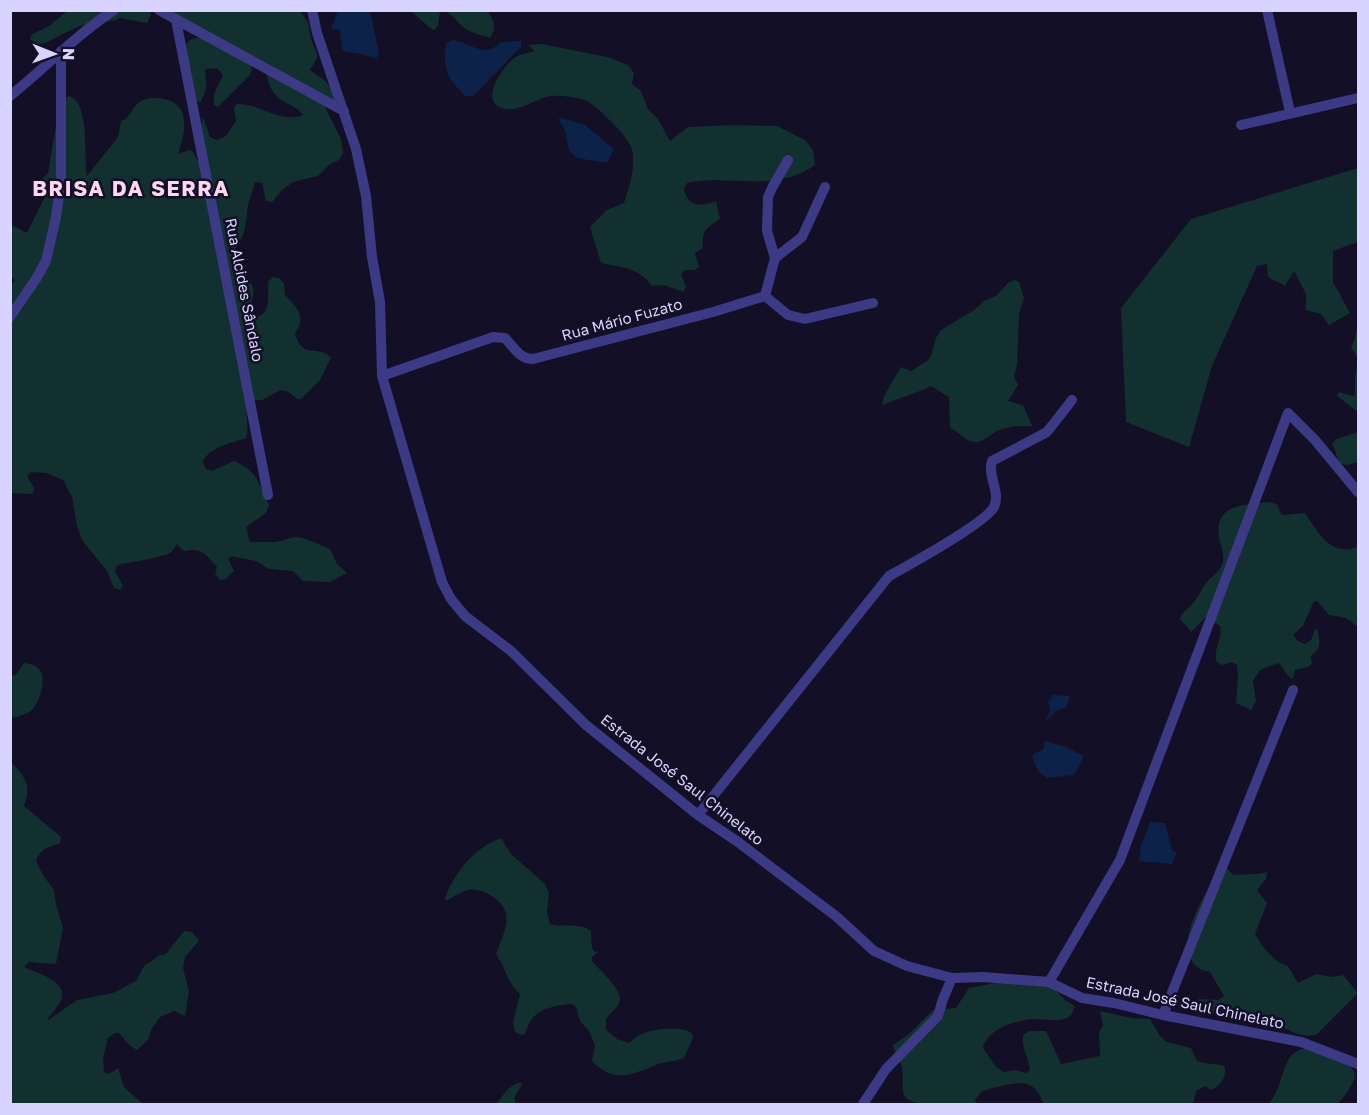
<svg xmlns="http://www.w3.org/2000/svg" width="1369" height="1115" font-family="'Golos Text',sans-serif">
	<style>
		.green { fill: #12302f }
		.water { fill: #0c2248 }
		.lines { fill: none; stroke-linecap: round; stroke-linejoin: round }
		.minor { stroke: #3d3a85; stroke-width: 10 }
		.labels { text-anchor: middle; stroke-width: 5; stroke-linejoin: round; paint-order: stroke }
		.street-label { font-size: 15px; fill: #d9d4ff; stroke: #130f26 }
		.district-label { font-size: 21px; font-weight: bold; letter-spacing: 1.5px; fill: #ffd6f0; stroke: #130f26 }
	</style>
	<rect width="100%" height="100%" fill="#130f26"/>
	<path class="green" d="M67,11H149L151,15L147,23L119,18L116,20L79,26L45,43L36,44L30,39L31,35L49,26Z
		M168,11H300L308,22L311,39L317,53V58L310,70L324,80L343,101L326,104L325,107L341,139L343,153L339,160L330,164L318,176L293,182L282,190L272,202L266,201L262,183L255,182C253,190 250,197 248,205C246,216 247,226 242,237C238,247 229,254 233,266C236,275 248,276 252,285C257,295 247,306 250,317C272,318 268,298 268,282L273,277L279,278L284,283L285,295C297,307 307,317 295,333C302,361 318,343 331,358L320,380L301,399H297L289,392L281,390L262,400L248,401C244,414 250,426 246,438C232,443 208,447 203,462L206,469L212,471L234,461C257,470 259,484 269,505L266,513L246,527L250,542H276L294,537L304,538L330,549L337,564L347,573L330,582L303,581L293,571L269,569L256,561L231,556L228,559L234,571L226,579L220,580L215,574L217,567C205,554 202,547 184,551L177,544C176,545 172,552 171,552C166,557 127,563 117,565L115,571L123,586L120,590L114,588L107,571L82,540L77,526L72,497L63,480L46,473L31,472L27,476L34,488L33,494L11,493L10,287L15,280L11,277L10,224L27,233L48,190L41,180L48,173L56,125L63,102L68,96C90,99 84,158 87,176L118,137L121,121C131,118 132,106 141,101C146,98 157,97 164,99C192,105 185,133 178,154L190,150L193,152L205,175L201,127L203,117L210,137L217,140L226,136L236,121L234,108L237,104C259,103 280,124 303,115C299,109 294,107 287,103C271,96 267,82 266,66L250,58L252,69L250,75L218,107L214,105V94L223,75L217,68L205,69C206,87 209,82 201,102H196L183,50C190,35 196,38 211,38Z
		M411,11H440L438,26L434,30L430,28Z
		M444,11H488C494,21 497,27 490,38C480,35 466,32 459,23C454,17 452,15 444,11Z
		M542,44L607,57L628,65L634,73L632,84L641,91L648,109L658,119L670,141L688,127L734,125L777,126L805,140L813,150L815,165C777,193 730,174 687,183L684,189C687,207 702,207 716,201L720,219C705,229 702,230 703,248L695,253L699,267L695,270H685L681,274L686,287L683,292L664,285L652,286C638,267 623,268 601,263L590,227L607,210L624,203C629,186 636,168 632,149C629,137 596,105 585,100C576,98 562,95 553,96C538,96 522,112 505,109C477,103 502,68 514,58C519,54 529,53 535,51L528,45Z
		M1358,168V242L1333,251V282L1350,313L1329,325L1321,314L1306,310V294L1294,271L1285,286L1268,277L1267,264L1257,266L1212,366L1189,447L1126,422L1121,308L1191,219Z
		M1015,280L1019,282L1024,298L1019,314L1017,365L1014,376L1018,385L1008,401L1023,405L1032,426C1020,426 1008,426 997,431C991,434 984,442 975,442C965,442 959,431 950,428L949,397L931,386L920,391L882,405L884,396L901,367L911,371L927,361L931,356L936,338L941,330L974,310L984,301L996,296L1008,283Z
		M1356,331L1358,332V412L1337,396L1339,392L1353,396L1355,394V378L1358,359L1351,347L1355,339Z
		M1358,432V462L1348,465L1341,464C1335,457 1337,451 1332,444L1336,439Z
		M1270,502L1278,505L1280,513L1283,515L1305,513C1319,533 1330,557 1358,547V627L1346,618L1329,615L1317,601H1314L1303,626L1293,635L1298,641L1305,644L1311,640L1315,629H1317C1320,642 1322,647 1311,656L1312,664L1308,667L1295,670L1293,679C1285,676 1285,667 1278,663L1260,670L1253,681L1256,701L1251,710L1236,703L1238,677L1237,665L1232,662L1222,665L1216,661C1214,645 1223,638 1220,626L1206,617L1191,632L1180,619C1182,612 1189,608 1194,602C1199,596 1202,588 1207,582C1212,576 1219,572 1222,565C1225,558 1222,549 1220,542C1211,504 1242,505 1270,502Z
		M24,663C31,664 37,665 41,672C46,682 39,706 29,712C24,715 16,717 11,718V676L16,675Z
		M11,762C25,776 32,786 24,806L61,837L60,843C49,847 40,849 36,861L43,875L54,890L56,904L63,928L56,964L29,962L24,967C34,972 66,980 62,997C61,1005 50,1013 47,1021L77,1000L113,993L136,981L144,966L160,955L166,954L184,931L192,932L199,941L185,957L183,968L189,991L185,1016L174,1011L160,1017L151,1030L148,1040L137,1050L130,1046L119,1033H115L108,1038L103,1059L104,1072L109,1074L118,1068L124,1087L143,1104H11Z
		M501,838L511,854L545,884L549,893L547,912L550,924C563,928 579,922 591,931L592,948L595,952L599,951L592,957V961C599,969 622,990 620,1000C619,1007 610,1014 606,1019V1030L617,1039L628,1043C633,1041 635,1037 640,1035C652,1028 681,1026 692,1033L693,1038L684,1058C675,1062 665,1061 656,1065C630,1075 615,1084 592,1061L595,1045L589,1031L580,1021L576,1007L572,1004C558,1005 539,1008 531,1020C528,1023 527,1030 525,1034L521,1035L515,1032L513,1022L520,994C508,983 506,969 496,954C500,942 509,926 506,913C502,899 481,887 467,890C460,892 452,898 446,901L445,898C455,872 474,848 501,838Z
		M1221,866H1225L1233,875C1243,874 1259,875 1267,872L1266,879L1257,890L1267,903L1255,934C1262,946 1274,963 1288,966L1298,983L1316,974L1332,977L1343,975L1358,993L1317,1034C1299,1041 1281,1024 1264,1018C1243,1011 1212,1024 1197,1002L1199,999L1218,1000L1224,996L1210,972C1206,971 1200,970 1197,967C1170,944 1209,889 1221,866Z
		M1005,981L1051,985L1065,1000L1075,1006C1073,1011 1072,1016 1067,1018C1059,1022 1043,1019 1034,1019C1016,1020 987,1029 983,1048L996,1067L1004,1072L1015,1070L1026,1073L1030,1070C1029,1058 1021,1048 1023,1035L1029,1031H1046L1061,1064L1100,1056L1099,1032L1103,1026L1100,1011L1131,1018L1150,1019L1160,1036L1167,1042L1191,1048L1197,1061C1207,1065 1215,1063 1224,1066C1228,1076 1220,1086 1211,1090L1205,1086L1196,1091L1193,1104H1044C1041,1099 1039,1092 1034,1088C1023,1077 996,1088 982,1091L975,1100L977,1104C962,1104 911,1110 904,1095C901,1087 904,1075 902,1067C900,1059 894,1053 893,1045L909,1034L933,1010L956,1008L969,988Z
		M1308,1048C1318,1052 1355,1061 1355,1075C1354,1085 1343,1097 1338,1104H1268C1282,1091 1281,1064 1294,1053C1297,1050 1303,1049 1308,1048Z
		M517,1083H523L514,1098L516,1104H496L508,1089Z"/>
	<path class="water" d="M342,10L370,11L379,53L376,59L362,54L342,51L340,30L331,29L337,13Z
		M453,40C472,42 483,60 501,42L521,41V47L473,96H465C446,75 443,71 446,43Z
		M563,118L585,125L614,149L607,163L577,158L569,151L565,130L558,119Z
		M1053,695L1070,696L1066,708L1057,710L1045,722L1050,711L1048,701Z
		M1045,741L1066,747L1084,756L1074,775L1047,778L1039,772L1032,757L1035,753L1043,750Z
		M1150,822L1165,823L1172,851L1177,852L1172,864L1139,861L1141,845Z"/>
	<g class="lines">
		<path class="minor" d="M159,10L344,111
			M312,10L317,33L356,149L366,196L372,257L380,302L382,376L442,582L451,599L465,616L511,651L586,725L698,815L738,842L837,917L874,951L907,966L952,978L983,977L1049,982L1082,998L1114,1003L1163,1015L1301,1042L1358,1064
			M1267,10L1290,112
			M176,20L268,495
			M10,96C45,68 76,35 114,10
			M1241,125L1358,98
			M775,258L802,237L825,187
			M765,296L775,258L767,231L768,197L773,186L788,160
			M10,317L36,279L46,261L56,217L61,181V51
			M382,376L493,337L505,338C514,347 519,359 533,359L713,312L765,296L788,315L805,319L873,303
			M698,815L889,576C909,565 985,523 994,507C1001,492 987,476 992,461L1047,432L1072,400
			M1049,982L1120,860L1288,413L1315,440L1358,492
			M1163,1015L1293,690
			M863,1104L886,1069L938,1016L943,999L952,978"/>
	</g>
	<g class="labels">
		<g class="street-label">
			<text transform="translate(244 290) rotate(79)" y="5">Rua Alcides Sândalo</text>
			<text transform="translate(622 320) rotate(-15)" y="5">Rua Mário Fuzato</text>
			<text transform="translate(682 780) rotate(38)" y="5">Estrada José Saul Chinelato</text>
			<text transform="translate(1185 1003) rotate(12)" y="5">Estrada José Saul Chinelato</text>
		</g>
		<g class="district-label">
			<text x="131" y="196">BRISA DA SERRA</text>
		</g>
	</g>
	<rect width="1369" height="1115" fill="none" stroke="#d9d4ff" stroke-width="24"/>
	<g transform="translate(54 54) rotate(91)" stroke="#130f26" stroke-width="4.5" paint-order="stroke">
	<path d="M0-4.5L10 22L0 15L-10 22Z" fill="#d9d4ff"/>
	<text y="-9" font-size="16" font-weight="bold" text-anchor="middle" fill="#d9d4ff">N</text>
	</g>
</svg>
